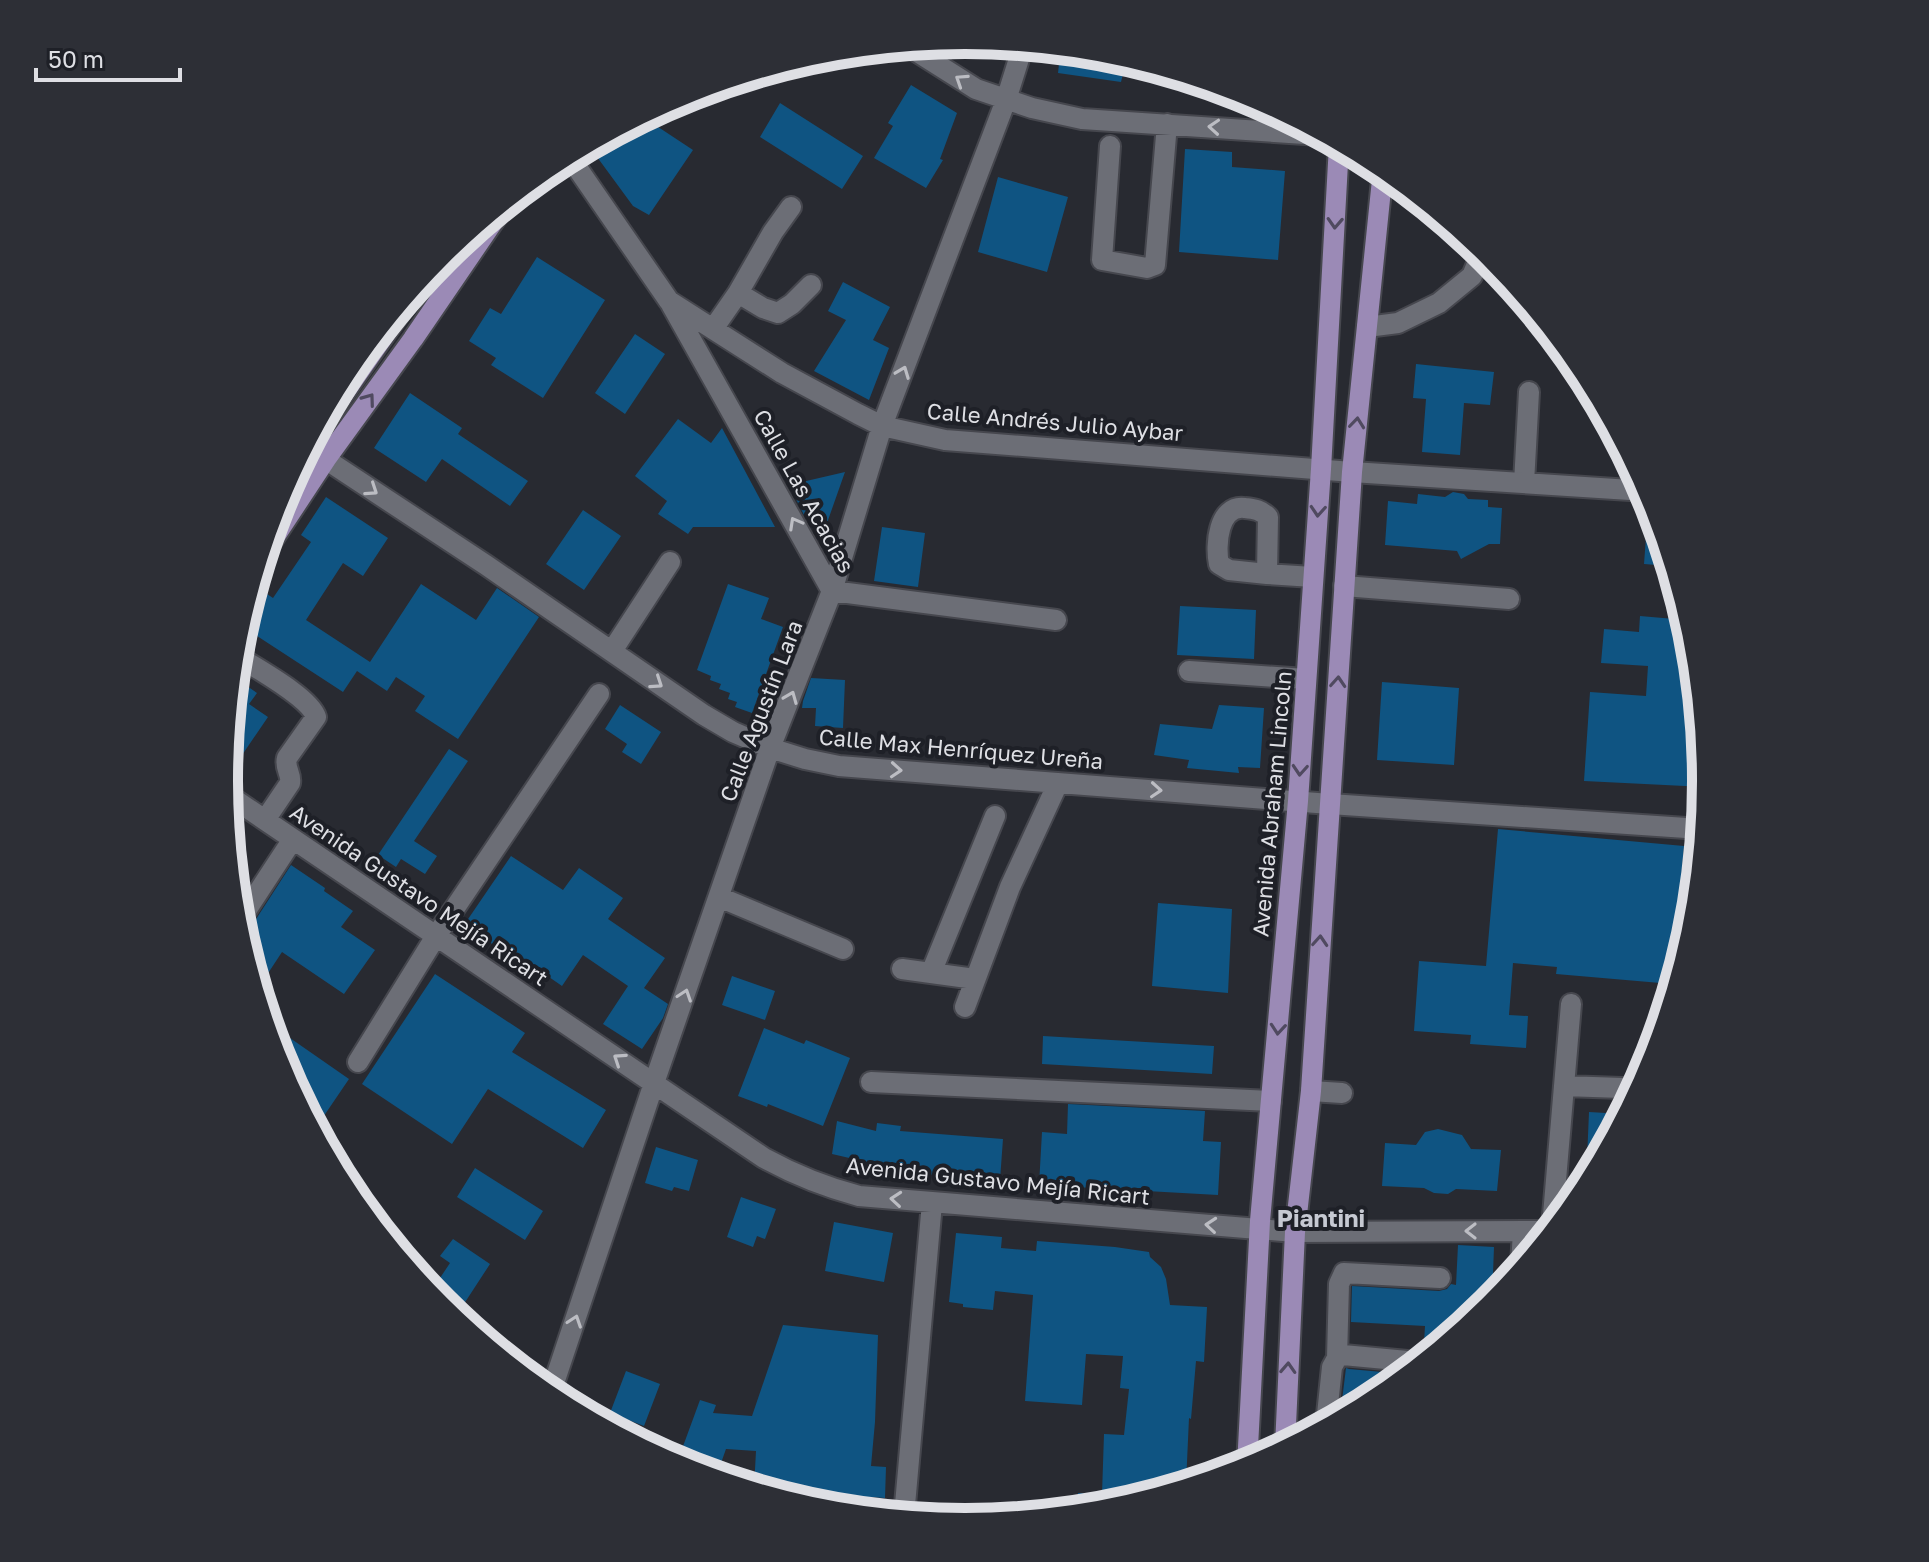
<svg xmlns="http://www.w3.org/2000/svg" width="1929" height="1562" font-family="'Golos Text',sans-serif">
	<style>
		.building { fill: #0f5482 }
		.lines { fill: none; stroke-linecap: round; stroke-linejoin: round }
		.minor-casing { stroke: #46474e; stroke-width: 24 }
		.major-casing { stroke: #46474e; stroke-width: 24 }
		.minor { stroke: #6c6e76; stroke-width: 20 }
		.major { stroke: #9b8ab6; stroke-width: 20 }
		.oneway { stroke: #bcbdc3 }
		.oneway2 { stroke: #504a60 }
		.labels { text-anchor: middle; stroke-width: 8; stroke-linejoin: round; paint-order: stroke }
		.street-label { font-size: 22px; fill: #dedfe4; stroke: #1e2027 }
		.neighbourhood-label { font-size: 24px; font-weight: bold; fill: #c6c9d2; stroke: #1e2027 }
		.rim { fill: none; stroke: #dedfe4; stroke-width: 10 }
	</style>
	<rect width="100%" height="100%" fill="#282a31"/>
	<path class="building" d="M1036,47L1110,54L1134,62L1132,76L1123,74L1121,82L1058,73L1059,64L1032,60Z
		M911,85L957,113L940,159L943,160L926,188L874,158L893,126L888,123Z
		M780,103L863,156L842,189L760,137Z
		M643,117L693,150L649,215L633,206L589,146Z
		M1185,149L1232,152V167L1285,171L1278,260L1179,252Z
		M998,177L1068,197L1047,272L978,252Z
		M537,257L605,300L543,398L491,365L496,358L469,341L490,308L501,314Z
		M843,282L890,307L873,340L889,348L869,400L814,371L846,320L828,311Z
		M635,334L665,354L625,414L595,393Z
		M1416,364L1494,372L1490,405L1464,403L1460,455L1422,452L1426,399L1413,398Z
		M410,393L462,428L458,434L528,481L510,506L442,459L426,482L374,448Z
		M678,419L711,443L722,428L775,527H693L688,534L658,514L667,501L635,476Z
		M845,472L827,523L804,515L789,485Z
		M1453,492L1464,494L1468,499L1488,500V507L1502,508L1500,544H1489L1461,559L1457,551L1385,545L1388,501L1417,504L1418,494L1445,497Z
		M326,497L388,538L363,576L343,563L306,620L370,662L421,584L476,620L497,588L539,617L458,739L415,711L425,696L396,677L387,691L357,671L343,692L245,628L267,594L273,598L311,542L301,535Z
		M583,510L621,536L584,590L546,564Z
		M882,527L925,533L918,587L874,581Z
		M1646,537L1661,538L1670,566L1644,564Z
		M728,584L769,598L761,619L783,627L752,713L735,707L737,702L728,699L730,693L719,689L721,684L710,680L711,676L697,670Z
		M1180,606L1256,610L1254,659L1177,655Z
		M1640,616L1686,620L1684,651H1693L1705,787L1584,781L1590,692L1646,696L1648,666L1601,663L1604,629L1639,632Z
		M234,677L257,693L249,704L268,717L238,761L226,754Z
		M811,678L845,680L843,728L815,726L816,708H802L803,701Z
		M1382,682L1459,688L1454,765L1377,760Z
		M620,705L661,732L641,764L622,752L627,744L605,729Z
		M1219,705L1264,708L1260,768L1238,767L1239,773L1187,768L1189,760L1154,755L1160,724L1212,729Z
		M449,749L468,761L414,841L437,856L425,874L401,859L396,867L378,855Z
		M1498,829L1684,846L1672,984L1556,974L1557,967L1513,963L1509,1015L1528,1016L1526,1048L1470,1044L1471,1035L1414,1031L1419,961L1486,966Z
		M511,856L563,890L579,868L623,898L608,919L665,958L644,988L668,1004L663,1018L642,1049L603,1024L628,986L583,955L562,986L510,950L507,954L464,925Z
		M291,865L325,888L324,891L353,911L341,927L375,950L344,994L282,952L257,990L241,937L249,930Z
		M1158,903L1232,909L1228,993L1152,986Z
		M435,974L525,1033L512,1052L606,1110L583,1148L488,1089L452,1144L362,1084Z
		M732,976L775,991L765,1020L722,1005Z
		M267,1022L349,1079L315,1129L280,1064Z
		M764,1028L804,1044L806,1040L850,1058L823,1126L768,1104L767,1107L738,1096Z
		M1043,1036L1214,1046L1212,1074L1042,1064Z
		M1068,1104L1205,1111L1203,1141L1221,1142L1218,1195L1039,1185L1042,1132L1067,1134Z
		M1589,1112L1623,1114L1586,1183Z
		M837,1121L876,1131L877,1123L901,1126L900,1131L1003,1139L1000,1180L870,1170L871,1163L832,1154Z
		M1438,1129L1462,1135L1471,1149L1501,1150L1497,1191L1456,1189L1448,1194L1434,1193L1424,1188L1382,1186L1385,1143L1416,1145L1425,1132Z
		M656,1147L698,1160L689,1191L674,1187L672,1191L645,1183Z
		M475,1168L543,1211L525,1240L457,1197Z
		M741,1197L776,1209L765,1239L757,1236L753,1247L727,1237Z
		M834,1222L893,1233L884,1282L825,1271Z
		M956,1233L1002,1237L1001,1248L1036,1251L1037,1241L1115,1247L1149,1252L1150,1257L1161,1267L1166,1279L1170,1305L1207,1307L1204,1362L1196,1361L1191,1419L1189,1418L1186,1484L1109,1508L1077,1511L1078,1493L1102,1494L1104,1434L1124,1435L1129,1389L1120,1388L1123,1356L1086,1354L1082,1405L1025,1401L1033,1295L995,1291L993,1310L963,1307V1304L949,1302Z
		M453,1239L490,1264L458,1313L430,1293L450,1263L440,1256Z
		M1458,1245L1494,1247L1492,1301L1423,1359L1425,1326L1351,1322L1352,1286L1439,1291L1447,1289L1451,1284L1456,1285Z
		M783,1325L878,1335L875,1422L871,1466L886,1467L885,1498L871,1497L870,1513L820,1508L754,1488L756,1451L726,1449L721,1463L710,1459L707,1469L691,1463L694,1454L682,1449L700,1400L716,1405L713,1413L752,1416Z
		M1346,1368L1349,1369L1405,1374L1376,1397L1340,1417Z
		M626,1371L660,1384L644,1426L610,1413Z"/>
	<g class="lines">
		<defs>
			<path id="minor" d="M908,46L976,89L1032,108L1082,119L1320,135
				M1110,146L1102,260L1147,268L1155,265L1167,124
				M569,156L669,301L782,373L858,414L882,426L945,440L1352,472L1646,491
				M738,293L773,232L791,207
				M671,304L832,591L1056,620
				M1367,327L1398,323L1439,303L1472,276L1482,252
				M713,329L738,293L763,308L778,313L792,304L811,285
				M307,447L486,565L704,715L733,732L770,748L805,759L839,766L1330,804L1701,829
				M1524,483L1529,392
				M1267,574L1229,570L1219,564C1215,546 1218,504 1245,508C1255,509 1261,510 1268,517L1267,574L1313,577
				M1344,586L1509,599
				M236,650L242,659C261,671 310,698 316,717L287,758C284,768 292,774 290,783L265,820
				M612,651L670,562
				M1189,671L1306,679
				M225,793L764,1158C795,1175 825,1187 859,1196L1295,1232L1549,1231
				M719,897L843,949
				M238,923L293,839
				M902,969L931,973
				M975,979L931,973L995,816
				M965,1007L1010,887L1058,783
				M358,1062L436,936L599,694
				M871,1082L1271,1101
				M1564,1086L1622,1088
				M1311,1091L1342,1093
				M1552,1227L1571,1004
				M1521,1265L1523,1231
				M1337,1358L1339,1284L1344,1273L1440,1278
				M550,1395L654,1083L770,748L832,591L882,426L1006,100L1023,46
				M1326,1424L1332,1367L1337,1358L1343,1355L1407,1361
				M904,1516L932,1203"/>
			<path id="major" d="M309,443L432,267
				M262,556L326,459L413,339L506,203
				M1285,1446L1295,1232L1311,1091L1352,472L1383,170
				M1247,1466L1260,1221L1298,801L1321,469L1339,145"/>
		</defs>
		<use href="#minor" class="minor-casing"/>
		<use href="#major" class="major-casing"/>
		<use href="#minor" class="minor"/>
		<use href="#major" class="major"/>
	</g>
	<defs><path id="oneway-chevron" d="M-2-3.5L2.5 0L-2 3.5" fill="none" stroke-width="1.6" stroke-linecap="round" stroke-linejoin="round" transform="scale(2)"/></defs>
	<g class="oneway">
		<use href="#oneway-chevron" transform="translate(961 80) rotate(-147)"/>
		<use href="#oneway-chevron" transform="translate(1214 127) rotate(-176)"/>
		<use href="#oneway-chevron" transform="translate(903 372) rotate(-69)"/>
		<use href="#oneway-chevron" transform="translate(372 490) rotate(34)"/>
		<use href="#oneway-chevron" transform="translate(795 523) rotate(-119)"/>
		<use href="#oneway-chevron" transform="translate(657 683) rotate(34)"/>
		<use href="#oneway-chevron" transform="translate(791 697) rotate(-68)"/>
		<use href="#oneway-chevron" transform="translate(896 770) rotate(4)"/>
		<use href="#oneway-chevron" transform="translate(1156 790) rotate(4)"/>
		<use href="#oneway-chevron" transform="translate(685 995) rotate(-71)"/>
		<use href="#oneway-chevron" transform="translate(619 1059) rotate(-146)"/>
		<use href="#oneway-chevron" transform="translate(896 1199) rotate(-175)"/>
		<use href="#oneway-chevron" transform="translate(1211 1225) rotate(-175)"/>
		<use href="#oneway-chevron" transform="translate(1471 1231) rotate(180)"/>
		<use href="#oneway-chevron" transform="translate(575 1321) rotate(-71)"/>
	</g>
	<g class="oneway2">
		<use href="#oneway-chevron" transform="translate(1335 223) rotate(93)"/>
		<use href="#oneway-chevron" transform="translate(369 399) rotate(-54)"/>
		<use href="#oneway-chevron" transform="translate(1357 423) rotate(-84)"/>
		<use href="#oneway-chevron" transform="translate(1318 511) rotate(94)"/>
		<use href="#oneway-chevron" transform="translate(1338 682) rotate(-86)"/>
		<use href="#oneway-chevron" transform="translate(1300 770) rotate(94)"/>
		<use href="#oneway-chevron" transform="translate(1320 941) rotate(-86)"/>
		<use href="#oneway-chevron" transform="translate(1278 1029) rotate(95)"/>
		<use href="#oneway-chevron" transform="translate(1288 1368) rotate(-87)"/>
	</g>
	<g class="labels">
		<g class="street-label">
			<text transform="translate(1055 422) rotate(5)" y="8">Calle Andrés Julio Aybar</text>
			<text transform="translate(804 491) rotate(61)" y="8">Calle Las Acacias</text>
			<text transform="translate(761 711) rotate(-69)" y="8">Calle Agustín Lara</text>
			<text transform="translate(961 749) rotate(5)" y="8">Calle Max Henríquez Ureña</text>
			<text transform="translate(1272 804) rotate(-85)" y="8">Avenida Abraham Lincoln</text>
			<text transform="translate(419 895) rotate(34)" y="8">Avenida Gustavo Mejía Ricart</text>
			<text transform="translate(998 1181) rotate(6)" y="8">Avenida Gustavo Mejía Ricart</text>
		</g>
		<g class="neighbourhood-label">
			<text x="1321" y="1227">Piantini</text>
		</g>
	</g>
	<path d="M0 0H1929V1562H0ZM238 781a727 727 0 1 1 1454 0a727 727 0 1 1-1454 0Z" fill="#2d2f36" fill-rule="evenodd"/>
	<path class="rim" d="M238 781a727 727 0 1 1 1454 0a727 727 0 1 1-1454 0Z"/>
	<path d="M36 68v12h144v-12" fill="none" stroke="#dedfe4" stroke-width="4"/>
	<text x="48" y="68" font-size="24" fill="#dedfe4" stroke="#1e2027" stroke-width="6" paint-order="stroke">50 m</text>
</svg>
